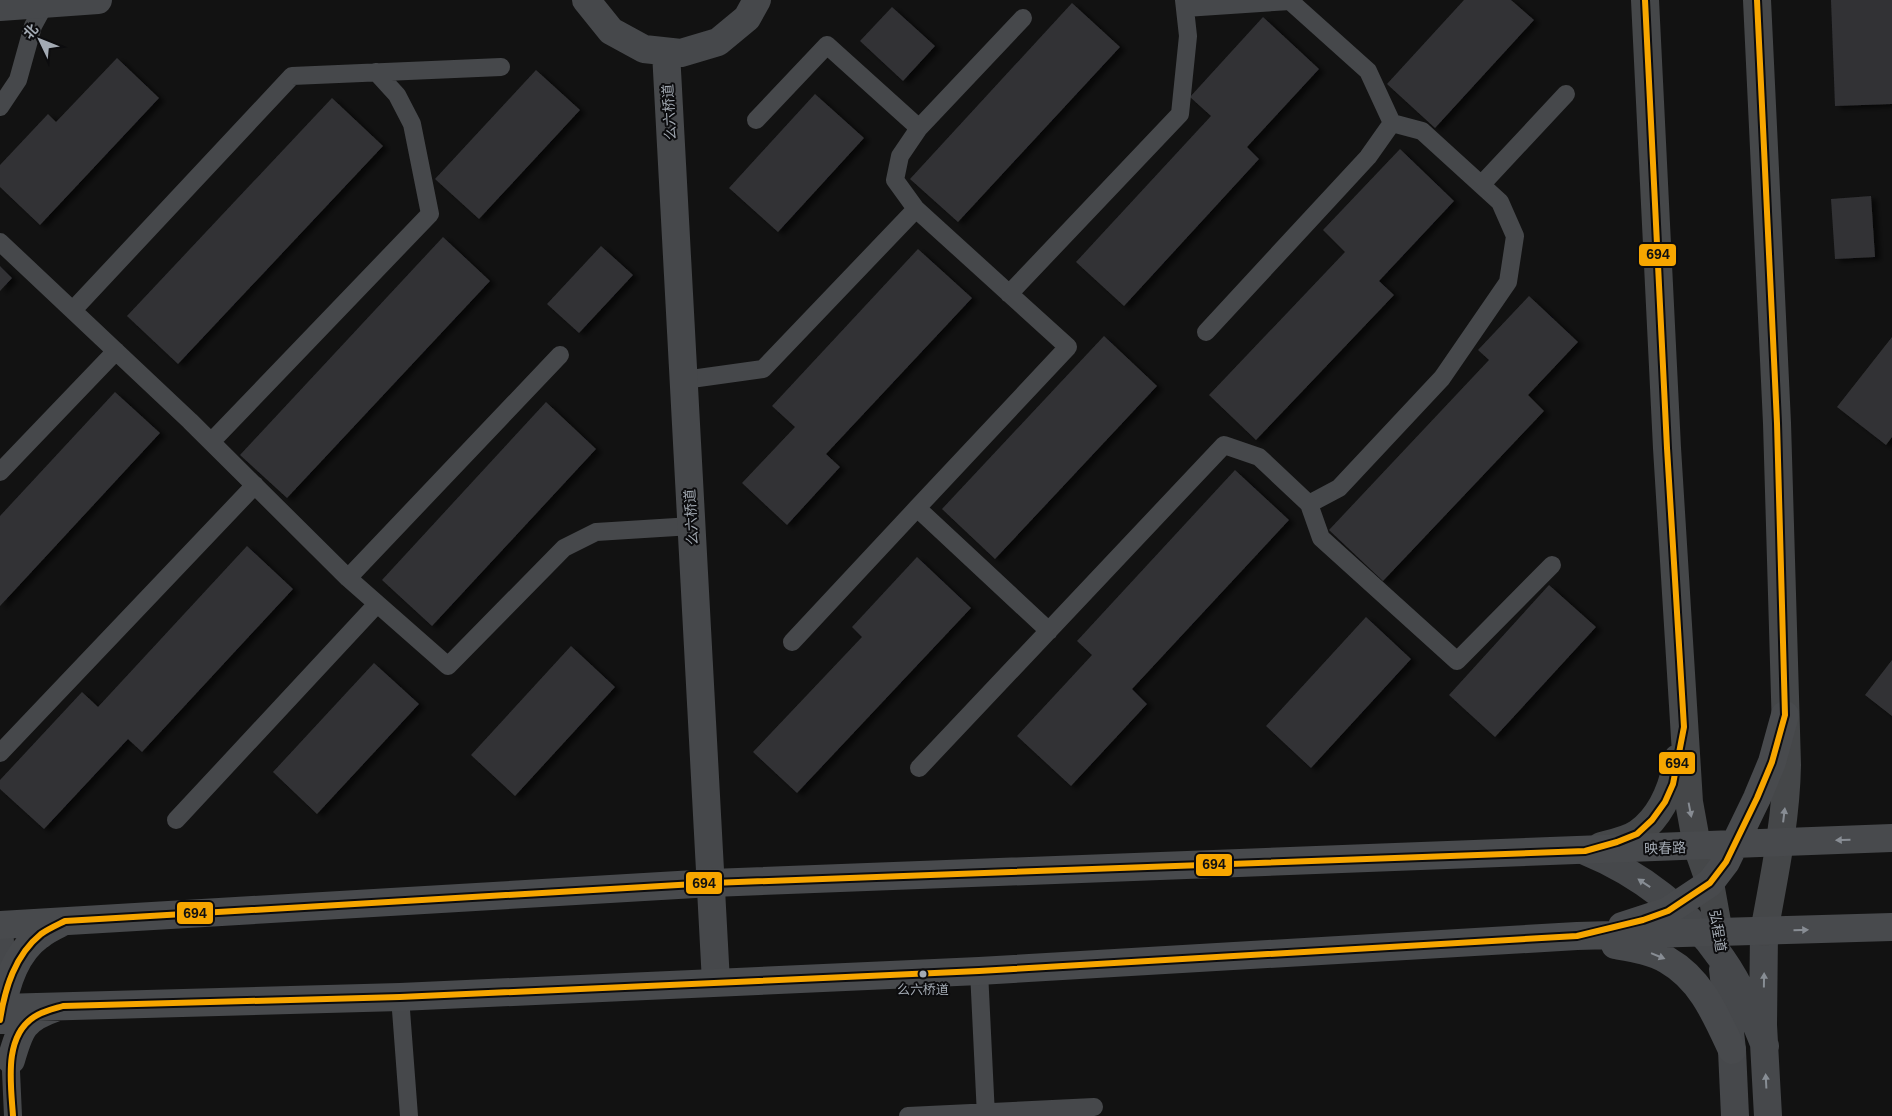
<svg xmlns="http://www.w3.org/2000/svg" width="1892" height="1116" font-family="Arial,'Noto Sans SC',sans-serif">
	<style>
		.building { fill: #323235; filter: url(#shadow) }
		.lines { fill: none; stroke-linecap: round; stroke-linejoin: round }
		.service { stroke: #46484b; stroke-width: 18 }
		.minor { stroke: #46484b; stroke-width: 28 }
		.tertiary { stroke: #46484b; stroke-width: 28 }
		.secondary { stroke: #454749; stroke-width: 28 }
		.primary { stroke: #484a4d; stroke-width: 28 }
		.bus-1-casing { stroke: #0c0c0e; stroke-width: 10 }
		.bus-1 { stroke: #f7a600; stroke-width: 6 }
		.oneway { fill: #878c93 }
		.oneway2 { fill: #888d94 }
		.oneway3 { fill: #878d94 }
		.bus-dot { fill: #a3aab3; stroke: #0c0c0e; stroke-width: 2 }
		.labels { text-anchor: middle; stroke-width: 4; stroke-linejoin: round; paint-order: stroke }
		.bus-label { font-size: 13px; fill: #a3aab3; stroke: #0c0c0e }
		.street-label { font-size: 14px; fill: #a3aab3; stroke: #0c0c0e }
		.line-badge { stroke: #0c0c0e; stroke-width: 2 }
		.pale-badge-label { font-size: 14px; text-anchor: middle; font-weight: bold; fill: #111 }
	</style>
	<defs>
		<filter id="shadow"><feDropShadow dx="5.5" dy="3" stdDeviation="2.5" flood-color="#0009"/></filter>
	</defs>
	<rect width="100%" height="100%" fill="#121212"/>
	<path class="building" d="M1464,0H1511L1534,20L1435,128L1387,84Z
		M1831,0H1892V104L1835,106Z
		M1072,3L1120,47L958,222L910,179Z
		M892,7L935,46L903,81L860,41Z
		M1263,17L1319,69L1247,147L1259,159L1124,306L1076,262L1211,116L1190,97Z
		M117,58L159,98L40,225L0,187V165L48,114L56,122Z
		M536,70L580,110L479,219L435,179Z
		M815,94L864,138L778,232L729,188Z
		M332,98L383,146L178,364L127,316Z
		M1400,149L1454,201L1379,281L1394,295L1256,440L1209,395L1345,252L1323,230Z
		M1871,196L1875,257L1835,259L1831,199Z
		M443,237L490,281L287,498L240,455Z
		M601,246L633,275L579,333L547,304Z
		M918,249L972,298L826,454L840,467L787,525L742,483L795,427L772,406Z
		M0,266L12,278L0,291Z
		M1529,296L1578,342L1528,395L1544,411L1383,581L1329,530L1489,360L1478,350Z
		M1104,336L1157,386L995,559L942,509Z
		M1892,337V437L1886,445L1837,407Z
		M115,392L160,433L0,606V516Z
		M546,402L596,449L432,626L382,580Z
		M1235,470L1289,520L1132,689L1147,704L1071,786L1017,736L1092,655L1077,641Z
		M247,546L293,589L142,752L128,739L44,829L0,789V780L82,692L98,707Z
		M917,557L971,608L797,793L753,752L862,637L852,627Z
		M1549,585L1596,627L1495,737L1449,695Z
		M1366,617L1411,659L1311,768L1266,726Z
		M571,646L615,687L515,796L471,755Z
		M1892,660V716L1865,695Z
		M374,663L419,704L317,814L273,772Z"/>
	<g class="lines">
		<path class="service" d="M1185,8L1290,1L1368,71L1392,123L1422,131L1500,202L1515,236L1508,282L1442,378L1339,488L1309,504
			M0,107L18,80L33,26L45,4
			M756,120L827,45L919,128L900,156L895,180L916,209L1068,347L917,508
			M919,128L1023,18
			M1481,185L1566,94
			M0,242L190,421L348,578L448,666L564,548L596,532L692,526
			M1009,294L1180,114L1188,36L1184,0
			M73,310L292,76L501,67
			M1206,332L1368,157L1392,123
			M684,380L763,369L916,209
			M211,442L430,214L412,124L397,95L376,72
			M0,472L116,351
			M348,578L560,355
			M792,642L917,508L1049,631
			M0,753L255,485
			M919,768L1224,445L1259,457L1309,504L1321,538L1457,661L1552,565
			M176,820L377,604
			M4,925L7,978
			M979,971L986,1116
			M400,997L409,1116
			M10,1049L13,1116
			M908,1116L1094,1107"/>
		<path class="minor" d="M586,0L611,31L644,49L681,53L718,42L747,18L757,0
			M0,7L98,0
			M666,52L716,982"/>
		<path class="tertiary" d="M1585,851C1639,873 1689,911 1722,959C1741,986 1753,1016 1765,1046
			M1764,932L1763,1025L1768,1116
			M1723,969L1732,1050L1735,1116"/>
		<path class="secondary" d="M1645,0L1667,448L1689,802L1697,846L1710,883L1719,933
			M1757,0L1777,423L1787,765C1786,821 1774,877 1764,932
			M1601,846C1613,843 1628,840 1638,833C1662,816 1673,786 1678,758"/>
		<path class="primary" d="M0,925L712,883L1892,838
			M1622,926L1668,911L1710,883L1726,862L1757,798L1772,762L1785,715
			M1615,945C1632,948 1652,951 1667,960C1702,980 1716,1016 1732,1050
			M0,1008L400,997L979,971L1577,936L1892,927
			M0,1020C4,991 14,954 39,936C46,930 55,926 63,922
			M11,1060C20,1029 23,1019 55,1008"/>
		<defs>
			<path id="bus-1" d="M0,1020C5,988 15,955 41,934C48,929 57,925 65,921L712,883L1585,851L1617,842L1637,834L1652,820L1665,802L1673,784L1684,727L1667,448L1645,0
				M13,1116C11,1085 3,1037 34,1017C43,1011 53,1009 63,1006L400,997L979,971L1577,936L1643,920L1668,911L1710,883L1726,862L1757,798L1772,762L1785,715L1777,423L1757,0"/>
		</defs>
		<use href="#bus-1" class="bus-1-casing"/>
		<use href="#bus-1" class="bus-1"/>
	</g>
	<defs><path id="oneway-solid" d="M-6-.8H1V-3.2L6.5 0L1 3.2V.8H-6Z" transform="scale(1.25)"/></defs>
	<g class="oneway">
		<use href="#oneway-solid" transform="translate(1690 810) rotate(79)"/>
		<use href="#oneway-solid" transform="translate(1784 815) rotate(-83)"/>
	</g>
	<g class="oneway2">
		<use href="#oneway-solid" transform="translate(1843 840) rotate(178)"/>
		<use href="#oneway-solid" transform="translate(1801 930) rotate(-2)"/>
		<use href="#oneway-solid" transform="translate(1658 956) rotate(22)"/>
	</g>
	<g class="oneway3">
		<use href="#oneway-solid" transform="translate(1644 883) rotate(-146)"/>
		<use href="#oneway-solid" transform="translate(1764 980) rotate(-89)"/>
		<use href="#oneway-solid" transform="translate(1766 1081) rotate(-93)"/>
	</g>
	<circle class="bus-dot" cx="923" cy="974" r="4.5"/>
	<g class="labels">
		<g class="bus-label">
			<text x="923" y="994">么六桥道</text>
		</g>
		<g class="street-label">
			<text transform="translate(669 112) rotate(-93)" y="5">么六桥道</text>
			<text transform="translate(691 517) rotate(-93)" y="5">么六桥道</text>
			<text transform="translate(1665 848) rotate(-2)" y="5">映春路</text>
			<text transform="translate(1718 931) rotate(81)" y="5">弘程道</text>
		</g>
	</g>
	<g class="line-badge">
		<rect x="1638" y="243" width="39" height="24" rx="5" fill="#f7a600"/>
		<rect x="1658" y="751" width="38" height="24" rx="5" fill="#f7a600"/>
		<rect x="1195" y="853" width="38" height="24" rx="5" fill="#f7a600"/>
		<rect x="685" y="871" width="38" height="24" rx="5" fill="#f7a600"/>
		<rect x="176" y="901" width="38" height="24" rx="5" fill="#f7a600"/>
	</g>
	<g class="pale-badge-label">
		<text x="1658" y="259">694</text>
		<text x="1677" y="768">694</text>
		<text x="1214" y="869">694</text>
		<text x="704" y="888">694</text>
		<text x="195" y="918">694</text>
	</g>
	<g transform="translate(40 40) rotate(313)" stroke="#0c0c0e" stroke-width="4" paint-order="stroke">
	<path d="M0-4L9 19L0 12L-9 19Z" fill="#a3aab3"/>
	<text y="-8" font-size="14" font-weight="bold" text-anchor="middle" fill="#a3aab3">北</text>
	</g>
</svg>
